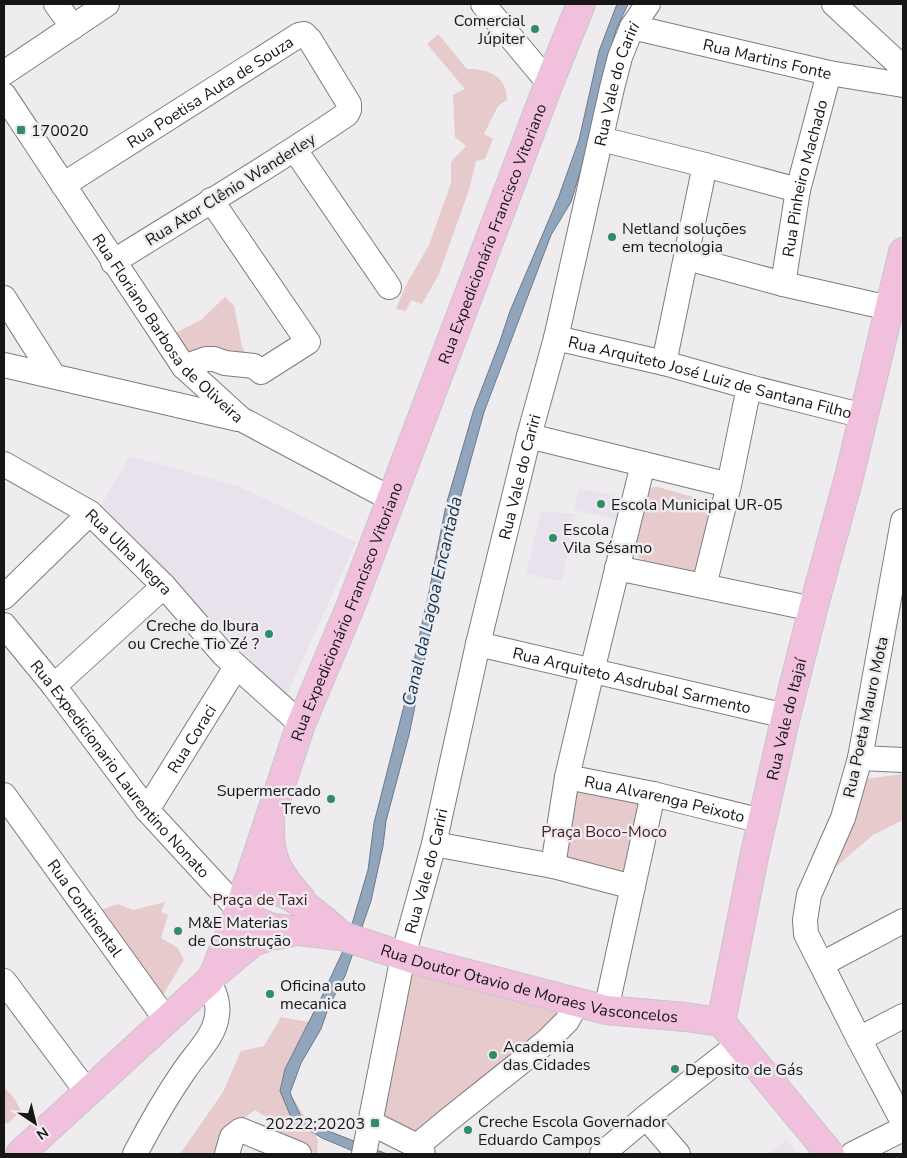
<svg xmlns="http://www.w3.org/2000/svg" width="907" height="1158" font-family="'Nunito Sans',sans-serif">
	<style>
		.built { fill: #e9e2ec }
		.green { fill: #e7cacb }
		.water { fill: #91a5bd; stroke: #6c7a8b }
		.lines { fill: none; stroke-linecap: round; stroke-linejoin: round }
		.minor-casing { stroke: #7e7c7f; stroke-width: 26 }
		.major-casing { stroke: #c7c7c7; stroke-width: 30 }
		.minor { stroke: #fff; stroke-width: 24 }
		.major { stroke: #f1c0dc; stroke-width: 28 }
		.poi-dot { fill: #308d65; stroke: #eeecef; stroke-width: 2 }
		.labels { text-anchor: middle; stroke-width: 5; stroke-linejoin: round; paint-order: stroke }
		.poi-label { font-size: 16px; fill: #171617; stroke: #eeecef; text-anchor: start }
		.street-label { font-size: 16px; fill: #171617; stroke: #eeecef }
		.park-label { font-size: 16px; fill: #4a1b21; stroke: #eeecef }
		.water-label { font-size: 18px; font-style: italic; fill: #143456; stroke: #eeecef }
	</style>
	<rect width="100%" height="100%" fill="#eeecef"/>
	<path class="built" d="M130,456L238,486L356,542L286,696L157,565L93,519Z
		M579,488L628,499L623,521L574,510Z
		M541,511L576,514L562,581L526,574Z
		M787,1140L798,1154H769Z"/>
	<path class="green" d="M438,34L467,69C488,68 507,76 507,100L498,106L484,134L493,139L485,159L476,161L469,190L439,274L422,304L411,300L406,311L396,309L405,287L429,245L451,183V162L466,146L455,137L453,95L465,89L427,44Z
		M225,297L234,306L242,346L247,356L185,361L175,333L201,320Z
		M652,487H658L713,503L697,571L691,573C678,570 638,566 635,551C634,542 639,529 641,520C643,510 644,494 652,487Z
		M903,774V820L873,835L805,893L843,782Z
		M577,790L644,802L629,875L566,861L561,854Z
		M165,902L161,912L168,915L161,938L178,948L184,960L161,998L100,910L118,904L133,910Z
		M401,952L577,999L549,1042L411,1143L377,1122Z
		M281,1017L309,1022L321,1029L301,1063L290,1093L315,1134L318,1141L317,1154L279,1140V1125L255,1110L230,1128L220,1154H180L223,1092L241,1051L264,1046Z
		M4,1087L14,1098L21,1111L8,1123L4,1124Z"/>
	<path class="water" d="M617,4H628L616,30L602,80L592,133L571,202L551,235L484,412L452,528L409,735L386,821L383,846L371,901L345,976L329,1006L321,1029L301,1063L290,1093L303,1121L387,1154H360L322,1138L297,1123L290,1115L280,1091L285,1069L322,996L342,953L352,924L368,870L374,823L405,702L429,592L446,505L474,409L499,344L510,311L559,196L579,140L599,51Z"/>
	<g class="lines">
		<defs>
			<g id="minor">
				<path d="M56,4L73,27"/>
				<path d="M483,4L549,83"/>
				<path d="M834,4L903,68"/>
				<path id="s1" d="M632,27L829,73L903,85"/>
				<path d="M4,73L107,4"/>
				<path id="s2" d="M4,95L184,367L241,419L391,499"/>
				<path d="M601,139L705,165L798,190"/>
				<path d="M295,150L389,287"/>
				<path id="s3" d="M63,185L299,35L304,34L310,40L349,104V110L347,114C271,166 191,213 113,262"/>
				<path d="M687,258L783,284L889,308"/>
				<path id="s4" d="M783,284L798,190L829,73"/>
				<path d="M4,298L53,375"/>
				<path id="s5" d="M556,338L664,363L749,387L864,416"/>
				<path d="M664,363L705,165"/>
				<path d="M4,365L238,419"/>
				<path d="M184,367L206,359H214L225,363L254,366L261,372L308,342L211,200"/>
				<path d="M529,436L729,485"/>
				<path id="s6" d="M4,464L90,513L164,586L223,654L301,724"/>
				<path d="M903,521L860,758L843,818L809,895L805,920L806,934L859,1039L903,1122"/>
				<path d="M617,568L813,609"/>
				<path d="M704,586L729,485L749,387"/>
				<path d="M4,597L90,513"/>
				<path id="s7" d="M4,625L54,686L147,810L239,910"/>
				<path id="s8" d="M478,644L786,716"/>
				<path d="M54,686L164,586"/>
				<path d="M860,758L903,760"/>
				<path id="s9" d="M567,777L653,794L762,821"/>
				<path id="s10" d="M4,795L167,1021"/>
				<path id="s11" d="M147,810L236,667"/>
				<path d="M434,844L553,866L633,887"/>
				<path d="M553,866L567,777L592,671L643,464"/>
				<path d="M822,964L903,921"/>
				<path d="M4,981L87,1092"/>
				<path d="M606,1010L653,794"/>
				<path d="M859,1039L903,1016"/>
				<path d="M646,1117L678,1154"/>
				<path d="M371,1123L417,1146L423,1154"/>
				<path d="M417,1146L447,1121L546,1042L567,1021L577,1003"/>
				<path d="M135,1154C150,1125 166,1097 184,1071C196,1053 215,1036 217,1015C219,1002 214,992 209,981"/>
				<path d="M227,1154L232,1137L241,1130L299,1154"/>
				<path id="s12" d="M364,1154L403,956L434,844L478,644L529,436L556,338L612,88L620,57L632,27L648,4"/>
				<path d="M602,1154L646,1117L739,1044"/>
				<path d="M853,1154L903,1129"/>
			</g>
			<g id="major">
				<path d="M270,824C269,860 278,873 301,899"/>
				<path d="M247,884C284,884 316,913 342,936"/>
				<path id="s13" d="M239,910L256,921L273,928L342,936L419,961L606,1010L685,1017L721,1022"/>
				<path d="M217,972L253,942L270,936L289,933"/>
				<path id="s14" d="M20,1154L209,981L214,974L239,910L301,724L351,605L549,83L581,4"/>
				<path id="s15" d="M830,1154L721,1022L754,857L786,716L813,609L849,477L903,252"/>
			</g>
		</defs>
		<use href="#minor" class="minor-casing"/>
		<use href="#major" class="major-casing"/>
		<use href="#minor" class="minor"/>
		<use href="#major" class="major"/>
	</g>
	<g class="poi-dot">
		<circle cx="535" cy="29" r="5"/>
		<rect x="16" y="125" width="10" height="10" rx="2.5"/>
		<circle cx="612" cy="237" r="5"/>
		<circle cx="601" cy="504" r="5"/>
		<circle cx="553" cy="538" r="5"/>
		<circle cx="269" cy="634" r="5"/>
		<circle cx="331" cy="799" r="5"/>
		<circle cx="178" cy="931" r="5"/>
		<circle cx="270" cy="994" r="5"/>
		<circle cx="493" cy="1055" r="5"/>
		<circle cx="675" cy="1069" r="5"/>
		<rect x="370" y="1118" width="10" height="10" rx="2.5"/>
		<circle cx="468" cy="1130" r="5"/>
	</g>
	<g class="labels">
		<g class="poi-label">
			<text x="525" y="26" text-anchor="end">Comercial<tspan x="525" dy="18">Júpiter</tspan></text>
			<text x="31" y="136">170020</text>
			<text x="622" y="234">Netland soluções<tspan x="622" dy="18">em tecnologia</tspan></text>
			<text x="611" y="510">Escola Municipal UR-05</text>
			<text x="563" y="535">Escola<tspan x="563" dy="18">Vila Sésamo</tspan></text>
			<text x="259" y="631" text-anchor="end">Creche do Ibura<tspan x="259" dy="18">ou Creche Tio Zé ?</tspan></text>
			<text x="321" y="796" text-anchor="end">Supermercado<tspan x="321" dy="18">Trevo</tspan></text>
			<text x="188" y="928">M&amp;E Materias<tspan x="188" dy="18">de Construção</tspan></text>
			<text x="280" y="991">Oficina auto<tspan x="280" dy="18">mecanica</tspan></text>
			<text x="503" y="1052">Academia<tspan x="503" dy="18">das Cidades</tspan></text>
			<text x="685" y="1075">Deposito de Gás</text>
			<text x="478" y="1127">Creche Escola Governador<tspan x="478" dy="18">Eduardo Campos</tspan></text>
			<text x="365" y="1129" text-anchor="end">20222;20203</text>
		</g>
		<g class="street-label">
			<text dy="6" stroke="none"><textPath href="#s1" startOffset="139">Rua Martins Fonte</textPath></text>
			<text dy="6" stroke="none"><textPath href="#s12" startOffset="1100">Rua Vale do Cariri</textPath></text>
			<text dy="6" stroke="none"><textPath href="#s3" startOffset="174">Rua Poetisa Auta de Souza</textPath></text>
			<text dy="6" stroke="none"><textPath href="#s4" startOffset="108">Rua Pinheiro Machado</textPath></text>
			<text transform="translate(230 189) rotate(-32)" y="6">Rua Ator Clênio Wanderley</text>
			<text dy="6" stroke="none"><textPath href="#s14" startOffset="1056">Rua Expedicionário Francisco Vitoriano</textPath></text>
			<text dy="6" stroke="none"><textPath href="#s2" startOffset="286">Rua Floriano Barbosa de Oliveira</textPath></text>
			<text dy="6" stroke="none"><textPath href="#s5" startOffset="159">Rua Arquiteto José Luiz de Santana Filho</textPath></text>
			<text dy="6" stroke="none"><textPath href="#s12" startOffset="695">Rua Vale do Cariri</textPath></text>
			<text dy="6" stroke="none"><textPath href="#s6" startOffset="154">Rua Ulha Negra</textPath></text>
			<text dy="6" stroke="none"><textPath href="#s14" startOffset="651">Rua Expedicionário Francisco Vitoriano</textPath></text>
			<text dy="6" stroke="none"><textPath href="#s8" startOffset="158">Rua Arquiteto Asdrubal Sarmento</textPath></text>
			<text transform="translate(865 717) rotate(-78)" y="6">Rua Poeta Mauro Mota</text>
			<text dy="6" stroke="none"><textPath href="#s15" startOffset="481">Rua Vale do Itajaí</textPath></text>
			<text dy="6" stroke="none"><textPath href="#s11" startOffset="84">Rua Coraci</textPath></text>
			<text dy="6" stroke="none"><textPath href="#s7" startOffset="185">Rua Expedicionario Laurentino Nonato</textPath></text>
			<text dy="6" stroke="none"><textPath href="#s9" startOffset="100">Rua Alvarenga Peixoto</textPath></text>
			<text dy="6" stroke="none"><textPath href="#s12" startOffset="290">Rua Vale do Cariri</textPath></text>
			<text dy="6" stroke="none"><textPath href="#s10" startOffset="139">Rua Continental</textPath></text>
			<text dy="6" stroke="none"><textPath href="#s13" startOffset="302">Rua Doutor Otavio de Moraes Vasconcelos</textPath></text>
		</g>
		<g class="park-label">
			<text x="604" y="837">Praça Boco-Moco</text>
			<text x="260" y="905">Praça de Taxi</text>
		</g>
		<g class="water-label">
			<text transform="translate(432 601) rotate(-77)" y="6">Canal da Lagoa Encantada</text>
		</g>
	</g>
	<rect width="907" height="1158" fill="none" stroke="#171617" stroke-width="10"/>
	<g transform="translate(35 1123) rotate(145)" stroke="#eeecef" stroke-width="4" paint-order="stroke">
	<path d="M0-4L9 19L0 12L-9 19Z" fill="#171617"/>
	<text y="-8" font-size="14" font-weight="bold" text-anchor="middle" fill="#171617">N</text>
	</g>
</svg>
